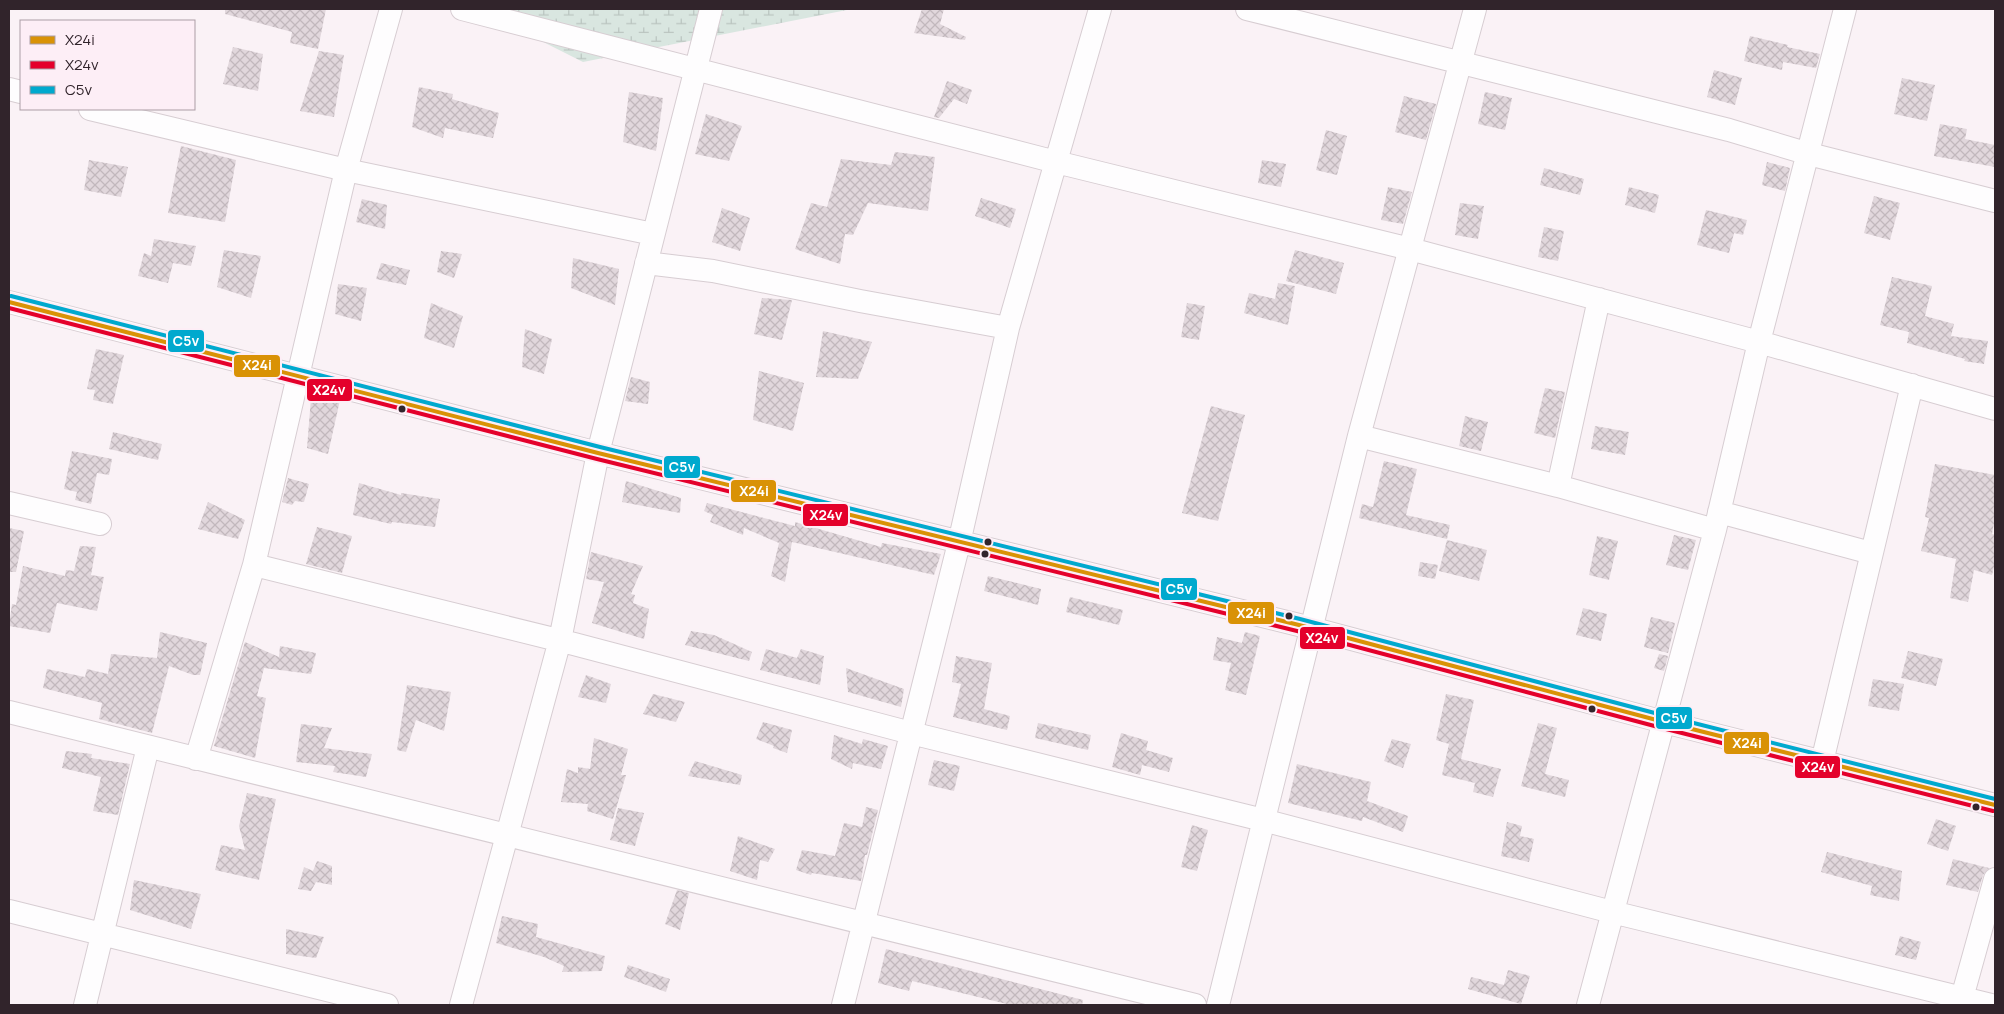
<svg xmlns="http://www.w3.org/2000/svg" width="2004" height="1014" font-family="Manrope,sans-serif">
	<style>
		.wetland { fill: url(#wetland-marsh) }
		.building { fill: url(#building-cross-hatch) }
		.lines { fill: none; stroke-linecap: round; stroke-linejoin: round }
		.minor-casing { stroke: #d7cdd2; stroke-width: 24 }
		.minor { stroke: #fefdfe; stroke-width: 22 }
		.bus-1-casing { stroke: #fdeef6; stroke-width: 8 }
		.bus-2-casing { stroke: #fdeef6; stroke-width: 8 }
		.bus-3-casing { stroke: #fdeef6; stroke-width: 8 }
		.bus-1 { stroke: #d99206; stroke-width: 4 }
		.bus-2 { stroke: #e4002b; stroke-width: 4 }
		.bus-3 { stroke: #00a9ce; stroke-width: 4 }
		.bus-dot { fill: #31242b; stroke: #fdeef6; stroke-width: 2 }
		.line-badge { stroke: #fdeef6; stroke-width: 2 }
		.badge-label { font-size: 14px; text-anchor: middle; font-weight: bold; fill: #fff }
	</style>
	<defs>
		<pattern id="wetland-marsh" width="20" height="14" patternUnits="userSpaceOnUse" patternTransform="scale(1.25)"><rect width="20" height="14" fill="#d9e6e0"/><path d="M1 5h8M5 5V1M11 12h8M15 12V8" fill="none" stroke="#bbc5c0"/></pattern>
		<pattern id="building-cross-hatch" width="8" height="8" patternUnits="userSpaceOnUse" patternTransform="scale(1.25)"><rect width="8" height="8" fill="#e1d7dc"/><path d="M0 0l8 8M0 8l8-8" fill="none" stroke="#c2b8bd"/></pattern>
	</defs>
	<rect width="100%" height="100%" fill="#faf2f6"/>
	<path class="wetland" d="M478,9H852L583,62Z"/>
	<path class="building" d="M225,9H326L318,49L290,43L292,32L225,14Z
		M922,9H944L940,24L966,37L965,40L914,33Z
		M1750,36L1788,45L1787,47L1820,54L1816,68L1783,62L1782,70L1744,61Z
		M233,47L263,54L258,91L223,84Z
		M319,51L344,55L334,117L300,111Z
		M1714,70L1742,78L1735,105L1707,97Z
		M1902,78L1935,85L1927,121L1894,114Z
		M947,81L972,90L967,104L954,99L939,118L934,117Z
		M419,87L453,94L452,99L499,113L493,138L445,128L443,138L412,127Z
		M629,92L663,98L656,151L623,142Z
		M1485,92L1512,98L1505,130L1478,124Z
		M1404,96L1436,104L1426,140L1395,132Z
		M706,114L742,126L729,161L695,154Z
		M1940,124L1967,129L1965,139L1995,145V167L1934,156Z
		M1326,130L1347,136L1337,175L1316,170Z
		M181,146L236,160L225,222L168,213Z
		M895,152L935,157L928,211L868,203L853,235L845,234L840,264L795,249L811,203L827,207L841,159L891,165Z
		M89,160L128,167L121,197L84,190Z
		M1262,160L1286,164L1281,187L1258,183Z
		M1767,162L1790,168L1785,191L1762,185Z
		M1544,168L1584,179L1580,195L1540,185Z
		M1388,187L1412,192L1403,224L1381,220Z
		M1629,187L1659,195L1655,213L1625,205Z
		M1874,196L1900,203L1890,240L1864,233Z
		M981,198L1016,209L1010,228L975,216Z
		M362,199L387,205L385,229L356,222Z
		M1460,203L1484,206L1478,239L1455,235Z
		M722,208L750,218L740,251L712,242Z
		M1706,210L1747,220L1743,235L1734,233L1729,253L1697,245Z
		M1544,227L1564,231L1558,261L1538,257Z
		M154,239L196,246L191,266L173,263L168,283L138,276L144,253L151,256Z
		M224,250L261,256L251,298L217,287Z
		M1295,250L1344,263L1336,294L1286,281Z
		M441,251L462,254L454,278L437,272Z
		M573,258L619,269L615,305L571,288Z
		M381,263L410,270L406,285L376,279Z
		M1892,277L1932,286L1925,316L1954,324L1951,336L1988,341L1984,364L1964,361L1965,359L1907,343L1909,332L1880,325Z
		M1278,283L1295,286L1288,325L1244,313L1249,293L1275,299Z
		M338,284L367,288L361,321L335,314Z
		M762,298L792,300L782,340L754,334Z
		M431,303L463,316L454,348L424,338Z
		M1187,303L1205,306L1199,340L1181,337Z
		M525,329L552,339L544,374L522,367Z
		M823,331L872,342L858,379L816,377Z
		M96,349L124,355L113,404L93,400L95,390L87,389Z
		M759,371L804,383L793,431L753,420Z
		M631,377L650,382L648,404L625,401Z
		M1545,388L1565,392L1555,438L1534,433Z
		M311,398L340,400L328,454L307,448Z
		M1211,406L1245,415L1218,521L1182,513Z
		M1465,416L1488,422L1481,451L1459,446Z
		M1595,426L1629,432L1625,455L1591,449Z
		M113,432L162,444L158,460L109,449Z
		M72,451L112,459L109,475L97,473L91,504L75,500L77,492L64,489Z
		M1384,461L1417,469L1406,515L1450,525L1447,539L1359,518L1362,504L1373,507Z
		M1935,464L1995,475V518L1992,534L1995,535V563L1992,575L1974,570L1968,602L1950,598L1956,559L1921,551L1929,518L1925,517Z
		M288,478L309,484L304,502L295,501L292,505L282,502Z
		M626,481L681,498L680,513L622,502Z
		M359,483L401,495V493L440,499L435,527L392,522L391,524L353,515Z
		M208,502L245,520L238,539L198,529Z
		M707,503L795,526V522L881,547L882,543L941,554L934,575L792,542L785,582L771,576L779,543L744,528L743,535L710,522L713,515L704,511Z
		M317,527L352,536L342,573L306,564Z
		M9,528L24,531L16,572H9Z
		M1674,535L1696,540L1688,570L1666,565Z
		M1597,536L1618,541L1609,580L1589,575Z
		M1447,540L1487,550L1479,581L1439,571Z
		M80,546L96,547L91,575L104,577L97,611L57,603L50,633L9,626L12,604L16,605L23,566L65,576L66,570L74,571Z
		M591,552L643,566L631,594L635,595L633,603L649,609L644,639L592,623L604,582L586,579Z
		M1420,562L1438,565L1435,579L1418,576Z
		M988,576L1041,589L1038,605L984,591Z
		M1070,597L1123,610L1119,625L1066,612Z
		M1583,608L1607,614L1601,641L1576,635Z
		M1651,617L1675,623L1668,653L1644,647Z
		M691,631L714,635L752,652L749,661L685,645Z
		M160,632L207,643L200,675H193L169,666L152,733L99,719L102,703L43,688L47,669L85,677L87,669L108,674L111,654L157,658Z
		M1245,632L1260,636L1246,695L1225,690L1231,663L1213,660L1217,637L1242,643Z
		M245,642L279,657L280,646L316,653L311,674L264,668L257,696L266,698L255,758L214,746Z
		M766,649L797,658L801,649L824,656L820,685L760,670Z
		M1908,651L1943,659L1936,686L1901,678Z
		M1659,654L1668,656L1664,671L1654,668Z
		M956,656L992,663L984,709L1010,716L1007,730L953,717L961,684L952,682Z
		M846,668L904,689L901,707L848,692Z
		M586,675L611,684L606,703L578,697Z
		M1873,679L1904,684L1899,711L1868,706Z
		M407,685L451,692L444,731L416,720L406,752L397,750Z
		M653,694L685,702L676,722L643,714Z
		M1446,694L1474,700L1461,759L1501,769L1493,797L1473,792L1475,783L1442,775L1449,744L1436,740Z
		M763,722L792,730L787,753L773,748L774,746L756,739Z
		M1038,723L1091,735L1088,750L1035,738Z
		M1538,723L1557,728L1545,774L1569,780L1565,797L1521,786Z
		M301,724L332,728L324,748L372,754L366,777L333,772L335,766L296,762Z
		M1121,733L1148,741L1146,750L1173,758L1169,772L1142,765L1140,775L1112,767Z
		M834,735L862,744L863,739L888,746L881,769L853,763L852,769L831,759Z
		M594,738L628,749L621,775H626L613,819L587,811L588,804L561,802L567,769L578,773V767L590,769Z
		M1392,739L1411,744L1403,768L1384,761Z
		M66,751L92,754L91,758L130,764L118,815L93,811L101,777L62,768Z
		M934,760L960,766L954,791L928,785Z
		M695,761L742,775L740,785L688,776Z
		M1297,764L1371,782L1367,801L1408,816L1403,832L1363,817L1362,821L1288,803Z
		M247,793L276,799L259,880L215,870L221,845L245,850L239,826Z
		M866,807L878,810L867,855H865L861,881L812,873L811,875L796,870L802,850L835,856L844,823L862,827Z
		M618,808L644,813L635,846L610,840Z
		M1936,819L1956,826L1948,851L1927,844Z
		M1507,822L1522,826L1520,836L1534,839L1529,862L1501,856Z
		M1192,825L1208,830L1197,871L1181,867Z
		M738,836L775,849L768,862L760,860L757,880L730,871Z
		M1827,852L1902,871L1899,901L1870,895L1872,886L1821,872Z
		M1953,859L1989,868L1983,875L1978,892L1946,885Z
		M317,861L332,866V885L316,882L311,891L298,889L304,867L313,871Z
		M134,880L201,894L191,929L130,910Z
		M677,890L689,893L680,930L665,924Z
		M502,916L538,924L536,937L605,956L602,971L562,972L564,966L544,957L496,943Z
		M286,929L324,937L316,958L286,954Z
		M1900,936L1921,942L1916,960L1895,955Z
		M886,949L1083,1000L1082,1005H1011L912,981L909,991L878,983Z
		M628,965L670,979L666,992L624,977Z
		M1508,970L1530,976L1521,1004L1468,989L1471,977L1504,985Z"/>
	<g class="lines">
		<defs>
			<path id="minor" d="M462,9L1056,162L1410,249L1759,342L1995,409
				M1247,9L1729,130L1809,154L1995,201
				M9,89L21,92
				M90,109L346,170L653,234
				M646,263L713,271L860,301L1008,328
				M9,302L598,453L1299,625L1664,722L1995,805
				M1359,436L1558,486L1715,530
				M1558,486L1599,299
				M9,503L100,524
				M1719,512L1871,553
				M254,565L574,644L911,733L1263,820L1612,912L1991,1005
				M9,712L1195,1005
				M196,759L254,565L346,170L391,9
				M1822,762L1912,385
				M9,911L387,1005
				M85,1005L148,747
				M461,1005L560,640L598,453L711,9
				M843,1005L959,543L1008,328L1100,9
				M1218,1005L1359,436L1475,9
				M1588,1005L1715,530L1759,342L1845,9
				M1960,1005L1995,879"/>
		</defs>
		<use href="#minor" class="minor-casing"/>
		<use href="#minor" class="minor"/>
		<defs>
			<path id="bus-1" d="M9,302L598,453L1299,625L1664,722L1995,805"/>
			<path id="bus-2" d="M9,308L597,459L1297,631L1662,728L1993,811"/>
			<path id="bus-3" d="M11,296L600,447L1300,619L1666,716L1995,799"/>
		</defs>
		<use href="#bus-1" class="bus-1-casing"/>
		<use href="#bus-2" class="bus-2-casing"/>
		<use href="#bus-3" class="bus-3-casing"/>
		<use href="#bus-1" class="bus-1"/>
		<use href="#bus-2" class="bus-2"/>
		<use href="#bus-3" class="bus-3"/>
	</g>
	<g class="bus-dot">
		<circle cx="402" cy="409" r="4.5"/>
		<circle cx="988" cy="542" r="4.5"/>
		<circle cx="985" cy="554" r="4.5"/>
		<circle cx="1289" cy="616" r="4.5"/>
		<circle cx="1592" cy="709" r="4.5"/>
		<circle cx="1976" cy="807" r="4.5"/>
	</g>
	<g class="line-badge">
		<rect x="167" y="329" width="38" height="24" rx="5" fill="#00a9ce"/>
		<rect x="233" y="354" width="48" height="24" rx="5" fill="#d99206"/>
		<rect x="306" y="378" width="47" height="24" rx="5" fill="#e4002b"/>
		<rect x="663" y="455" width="38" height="24" rx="5" fill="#00a9ce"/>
		<rect x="730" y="479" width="47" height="24" rx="5" fill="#d99206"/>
		<rect x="802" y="503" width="47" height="24" rx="5" fill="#e4002b"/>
		<rect x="1160" y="577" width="38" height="24" rx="5" fill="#00a9ce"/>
		<rect x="1227" y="601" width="48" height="24" rx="5" fill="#d99206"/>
		<rect x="1299" y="626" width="47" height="24" rx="5" fill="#e4002b"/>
		<rect x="1655" y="706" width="38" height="24" rx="5" fill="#00a9ce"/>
		<rect x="1723" y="731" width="47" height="24" rx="5" fill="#d99206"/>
		<rect x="1794" y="755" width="47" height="24" rx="5" fill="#e4002b"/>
	</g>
	<g class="badge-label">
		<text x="186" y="346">C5v</text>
		<text x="257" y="370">X24i</text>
		<text x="329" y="395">X24v</text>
		<text x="682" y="472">C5v</text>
		<text x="754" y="496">X24i</text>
		<text x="826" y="520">X24v</text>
		<text x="1179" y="594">C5v</text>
		<text x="1251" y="618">X24i</text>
		<text x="1322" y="643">X24v</text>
		<text x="1674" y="723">C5v</text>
		<text x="1747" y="748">X24i</text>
		<text x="1818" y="772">X24v</text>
	</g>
	<rect width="2004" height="1014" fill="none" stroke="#31242b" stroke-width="20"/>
	<rect x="20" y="20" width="175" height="90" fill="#fdeef6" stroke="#ab9da5"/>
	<rect x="30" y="36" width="25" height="8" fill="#d99206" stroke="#ab9da5"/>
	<text x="65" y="45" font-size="15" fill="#31242b">X24i</text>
	<rect x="30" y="61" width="25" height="8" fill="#e4002b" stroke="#ab9da5"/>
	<text x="65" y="70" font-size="15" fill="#31242b">X24v</text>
	<rect x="30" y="86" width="25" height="8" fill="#00a9ce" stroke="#ab9da5"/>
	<text x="65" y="95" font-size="15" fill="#31242b">C5v</text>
</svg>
